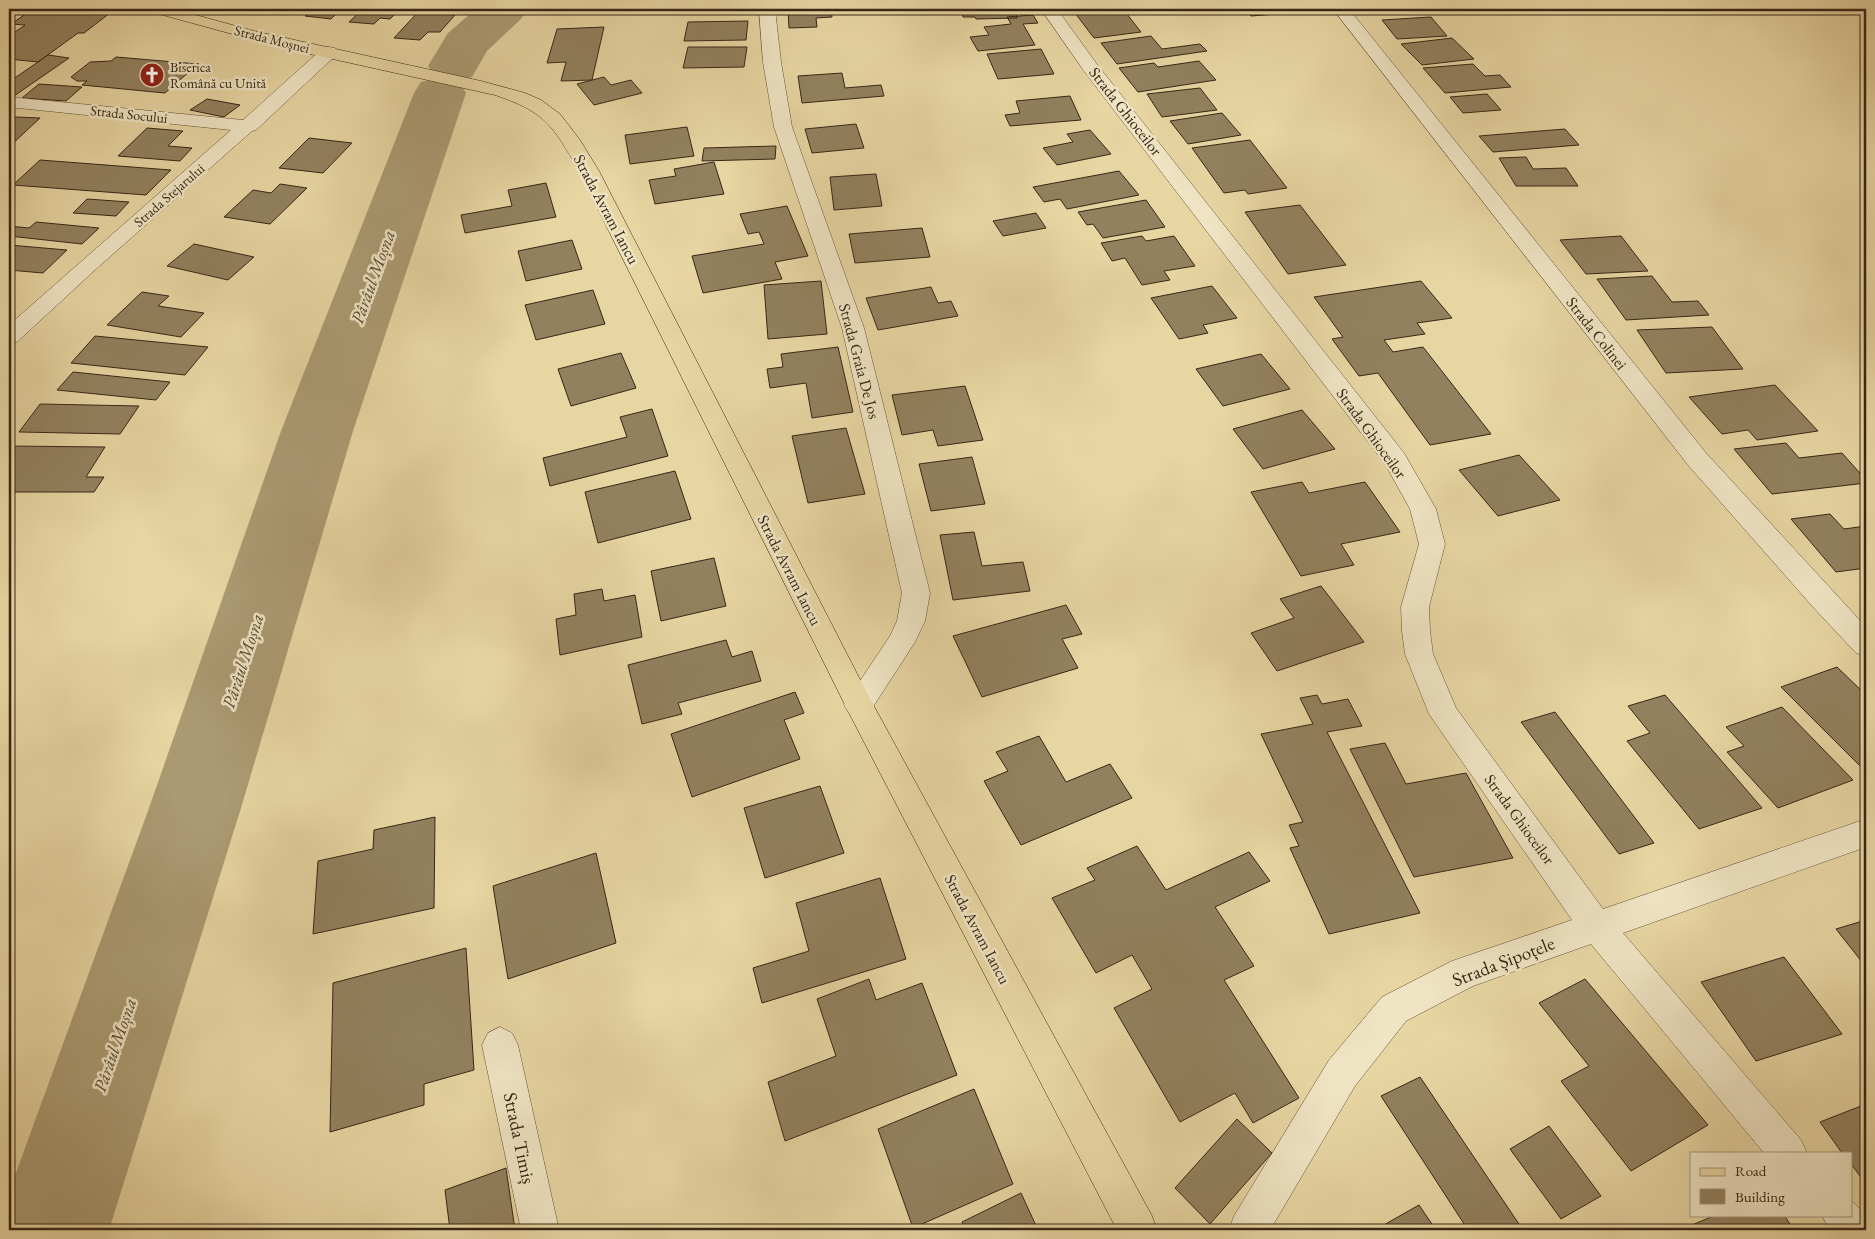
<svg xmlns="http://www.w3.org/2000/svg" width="1875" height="1239" font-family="'EB Garamond',serif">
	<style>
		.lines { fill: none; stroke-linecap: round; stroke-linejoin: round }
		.river { fill: #ab9a72; fill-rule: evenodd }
		.building { fill: #92815e; stroke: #362715 }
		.minor-casing { stroke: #625238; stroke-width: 1 }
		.major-casing { stroke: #362715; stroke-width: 1 }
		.minor { fill: #efe4c3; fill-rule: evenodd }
		.major { fill: #e7d5a2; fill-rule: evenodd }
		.labels { text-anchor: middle; stroke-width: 5; stroke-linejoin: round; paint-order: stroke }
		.far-street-label { font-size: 14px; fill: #362715; stroke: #efe4c3 }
		.far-poi-label { font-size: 14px; fill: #362715; stroke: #efe4c3; text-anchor: start }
		.street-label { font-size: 16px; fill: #362715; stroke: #efe4c3 }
		.water-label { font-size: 18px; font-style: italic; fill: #594a31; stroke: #efe4c3 }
		.near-street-label { font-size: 19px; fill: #362715; stroke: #efe4c3 }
	</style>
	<rect width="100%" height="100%" fill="#e7d5a2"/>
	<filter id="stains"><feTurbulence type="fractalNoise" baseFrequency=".004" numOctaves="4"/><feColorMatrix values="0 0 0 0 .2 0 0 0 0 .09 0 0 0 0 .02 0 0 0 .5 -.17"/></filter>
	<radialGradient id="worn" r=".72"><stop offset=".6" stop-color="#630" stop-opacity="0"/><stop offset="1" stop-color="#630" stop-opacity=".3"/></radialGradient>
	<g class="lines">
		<path class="river" d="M476,9H528L521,19L487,51L472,77L455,81L459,82L466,93L353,431L241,808L109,1230H9V1192L149,808L281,431L414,93L421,82L439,78L436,77L428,66L448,33Z"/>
	</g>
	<path class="building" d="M33,9H60L110,13L84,33H78L38,62L9,59V36L25,25L11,24Z
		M264,9H295L290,13Z
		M313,9H341L331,19L305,16Z
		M363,9H388L387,10L398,11L390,19L380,18L374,24L349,22Z
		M788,9H831L832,17L816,18L817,27L789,28Z
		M961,9H1015L1017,18L976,19L975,17H963Z
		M1072,9H1123L1141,32L1094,38Z
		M1246,9H1314L1316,11L1251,16Z
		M1370,9H1435L1437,11L1372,13Z
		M418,12L455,15L440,32H428L420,40L394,38Z
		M1033,15L1038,23L1023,24L1035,45L978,51L970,37L989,35L984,27L1011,24L1007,17Z
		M1431,17L1447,36L1397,39L1382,20Z
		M748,21L746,40L684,41L688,22Z
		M604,27L592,80L561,81L566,62L547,63L557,29Z
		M1151,36L1162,49L1200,44L1207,51L1117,64L1101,43Z
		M1452,38L1474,59L1422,65L1401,44Z
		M688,47H747L744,67L683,68Z
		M1041,49L1054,74L998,79L987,54Z
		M48,55L69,58L14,96H9V82Z
		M116,57L198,64L165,93L82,85L87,81H77L71,77L90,62L111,61Z
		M1199,61L1216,80L1138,92L1119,68L1154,63L1158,67Z
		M1473,64L1485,76L1500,75L1511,87L1445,93L1423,68Z
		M842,73L845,88L881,85L884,96L802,103L798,76Z
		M604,77L611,85L631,80L642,93L594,105L577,84Z
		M39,84L82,87L66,101L22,98Z
		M1200,88L1217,110L1162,117L1147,94Z
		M1487,94L1501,110L1463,113L1450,97Z
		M1070,96L1081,120L1010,126L1005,115L1020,113L1016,101Z
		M207,99L240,105L224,117L190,110Z
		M1222,113L1241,135L1188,144L1170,121Z
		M16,117L40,118L9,147V123Z
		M856,124L864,148L812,153L805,129Z
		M687,127L694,156L630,164L625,135Z
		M147,128L183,131L168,146L192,148L180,161L118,156Z
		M1565,129L1579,145L1493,152L1479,136Z
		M1090,130L1111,154L1057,165L1043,148L1073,142L1067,134Z
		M309,138L352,143L323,173L279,168Z
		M1250,140L1287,188L1248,194L1245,190L1224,193L1192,148Z
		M776,146L775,159L702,161L704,148Z
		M1526,157L1533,169L1566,168L1578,186H1516L1499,158Z
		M40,160L171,170L146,195L13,185Z
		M714,162L724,194L655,204L649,180L676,176L674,169Z
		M1119,171L1139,195L1067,209L1060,199L1044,202L1033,187Z
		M876,174L882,206L834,210L830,177Z
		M546,183L556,217L465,233L461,215L512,206L508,190Z
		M280,184L307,188L270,224L224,217L253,190L271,193Z
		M87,199L129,202L116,216L73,213Z
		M1146,200L1165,227L1103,238L1093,224L1087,225L1078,212Z
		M1300,205L1346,265L1288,274L1245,212Z
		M787,206L808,256L775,262L782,279L703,293L692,256L764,244L759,232L748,234L740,214Z
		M1036,213L1046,228L1003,236L993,221Z
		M36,222L99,228L82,244L9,236V226L29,228Z
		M922,228L930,257L855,263L849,234Z
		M1142,236L1146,241L1174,236L1195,266L1164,271L1170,280L1142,285L1125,258L1112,261L1101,243Z
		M1621,236L1648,271L1586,274L1560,240Z
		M572,240L582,269L526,281L518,251Z
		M194,244L254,257L228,280L167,266Z
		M9,245L67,250L43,273L9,270Z
		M1652,276L1672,302L1698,301L1709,315L1626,320L1597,279Z
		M821,281L827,334L768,339L764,285Z
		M1421,281L1452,318L1417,323L1425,334L1384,340L1393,352L1423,347L1491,434L1430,445L1378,373L1359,376L1332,339L1343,337L1314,297Z
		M1212,286L1237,318L1203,325L1208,333L1179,339L1151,298Z
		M931,287L938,303L951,301L958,316L878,330L866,298Z
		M593,290L605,324L536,340L525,305Z
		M142,292L169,296L158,306L204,313L181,337L107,325Z
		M1712,327L1743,369L1666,373L1637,330Z
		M95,336L208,347L185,375L71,363Z
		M838,347L853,412L812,418L806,383L770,388L767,369L783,367L781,354Z
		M621,353L636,388L571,406L558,369Z
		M1261,354L1290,389L1223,406L1196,369Z
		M73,372L170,382L156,400L57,390Z
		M1775,385L1818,431L1757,440L1748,430L1722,434L1689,397Z
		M965,386L983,440L938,446L933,430L902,435L892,395Z
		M40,404L139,406L120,434L19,432Z
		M652,409L668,456L550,486L543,458L627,437L620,417Z
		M1302,410L1335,449L1263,469L1233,429Z
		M846,428L865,494L808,503L792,436Z
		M1786,443L1799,458L1842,453L1866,480V483L1772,494L1734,449Z
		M9,446L105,447L86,477H104L94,492H9Z
		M1519,455L1560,500L1498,516L1459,470Z
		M972,457L985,504L931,511L919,464Z
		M675,471L691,519L598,543L585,492Z
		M1302,482L1309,493L1365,482L1400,532L1341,544L1354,565L1301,576L1251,492Z
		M1830,514L1844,529L1866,526V568L1836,572L1791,519Z
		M974,532L982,566L1023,562L1030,591L953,600L940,535Z
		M714,558L726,606L661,621L651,571Z
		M1321,586L1364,642L1277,671L1251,633L1294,618L1280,599Z
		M602,589L604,601L635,595L642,637L560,655L556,619L576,615L574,594Z
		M1066,605L1082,634L1062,639L1078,668L982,697L953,636Z
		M726,640L732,657L752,651L761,681L678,703L682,714L642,724L628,665Z
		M1837,667L1866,695V772L1781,687Z
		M795,692L804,713L784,720L800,759L692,797L671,734Z
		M1317,695L1322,704L1348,699L1362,726L1327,732L1420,913L1329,934L1290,848L1299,846L1289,825L1303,822L1261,734L1313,724L1300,698Z
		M1665,695L1762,808L1699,829L1627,741L1650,733L1628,706Z
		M1782,707L1853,780L1778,808L1727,752L1744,746L1726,727Z
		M1555,712L1654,843L1619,854L1521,722Z
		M1039,736L1066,782L1110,764L1132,798L1021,845L984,781L1008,771L996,752Z
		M1385,743L1406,784L1466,773L1513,858L1414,877L1350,749Z
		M820,786L844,853L765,878L744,808Z
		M435,817L434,908L313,934L318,861L373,849L374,830Z
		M1137,846L1166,890L1249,852L1270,881L1215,907L1254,966L1224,980L1299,1098L1253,1123L1235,1093L1180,1122L1114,1008L1152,989L1132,955L1096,973L1052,898L1095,880L1087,868Z
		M596,853L616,943L508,979L493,886Z
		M880,878L906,959L762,1003L753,968L809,951L796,903Z
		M1866,920V967L1836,929Z
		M466,948L474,1070L424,1084V1105L330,1132L333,983Z
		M1784,957L1842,1034L1756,1061L1701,982Z
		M869,979L876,1000L922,983L957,1075L785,1141L768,1082L836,1056L817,999Z
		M1585,979L1708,1125L1631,1171L1561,1081L1589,1066L1539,1003Z
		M1420,1077L1523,1230H1468L1381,1096Z
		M974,1089L1013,1184L913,1228L878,1129Z
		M1866,1104V1184L1851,1164V1153H1842L1820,1122Z
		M1237,1119L1272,1153L1210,1224L1175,1188Z
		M1549,1126L1601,1196L1561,1219L1510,1149Z
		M506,1168L515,1230H450L445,1190Z
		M1021,1193L1038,1230H965L962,1222Z
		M1419,1205L1436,1230H1375Z
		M1716,1215H1784L1794,1230H1680Z"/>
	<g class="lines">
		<defs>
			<path id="minor" d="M759,9H775L781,62L792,127L864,328L930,593L925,621L915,642L869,713L859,717L849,713L844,705L890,636L897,621L902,593L842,328L774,127L763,62Z
				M1041,9H1057L1096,63L1404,453L1436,509L1445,544L1429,607L1430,631L1433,654L1456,708L1603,909L1866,819V847L1623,933L1801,1140L1807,1153H1764L1591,944L1473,986L1406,1021L1355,1086L1270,1230H1229L1234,1216L1329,1060L1382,997L1452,961L1572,920L1429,714L1405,654L1402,631L1401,607L1419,544L1410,509L1385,464L1084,71Z
				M1333,9H1349L1706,453L1866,627V656L1856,653L1813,607L1688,465Z
				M329,47L335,48L338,52L335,56L256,130L252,131L96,269L17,342L9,344V325L231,130L9,107V97L243,120L323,48Z
				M500,1027L512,1033L518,1045L559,1230H521L482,1045L488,1033Z
				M1851,1200L1866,1215V1230H1829L1822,1215H1851Z"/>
			<path id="major" d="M150,9H174L254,31L481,81L525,93L541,100L560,114L580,140L599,171L869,697L1152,1216L1157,1230H1117L849,713L579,171C553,126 546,112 495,95L283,48L152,12Z"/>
		</defs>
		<use href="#minor" class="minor-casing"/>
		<use href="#major" class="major-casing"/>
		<use href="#minor" class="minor"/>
		<use href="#major" class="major"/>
	</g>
	<defs>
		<symbol id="church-disc" viewBox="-11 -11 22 22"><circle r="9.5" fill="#8f2418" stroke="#efe4c3"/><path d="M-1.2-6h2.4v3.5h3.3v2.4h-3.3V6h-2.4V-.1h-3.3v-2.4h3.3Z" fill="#fff"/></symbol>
	</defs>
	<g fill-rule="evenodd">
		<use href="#church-disc" x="138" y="61" width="28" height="28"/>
	</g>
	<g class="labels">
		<g class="far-street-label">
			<text transform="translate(272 39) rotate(14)" y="5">Strada Moșnei</text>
			<text transform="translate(129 114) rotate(6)" y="5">Strada Socului</text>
			<text transform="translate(169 195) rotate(-41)" y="5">Strada Stejarului</text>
		</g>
		<g class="far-poi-label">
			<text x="170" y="72">Biserica<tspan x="170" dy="16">Română cu Unită</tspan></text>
		</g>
		<g class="street-label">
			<text transform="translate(1126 111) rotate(52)" y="6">Strada Ghioceilor</text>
			<text transform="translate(607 209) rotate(62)" y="6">Strada Avram Iancu</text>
			<text transform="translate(1597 333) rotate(52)" y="6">Strada Colinei</text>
			<text transform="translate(860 361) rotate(75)" y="6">Strada Graia De Jos</text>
			<text transform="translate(1372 433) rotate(54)" y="6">Strada Ghioceilor</text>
			<text transform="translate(790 570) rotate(63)" y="6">Strada Avram Iancu</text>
			<text transform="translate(1520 819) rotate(54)" y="6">Strada Ghioceilor</text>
			<text transform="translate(978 929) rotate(62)" y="6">Strada Avram Iancu</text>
		</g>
		<g class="water-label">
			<text transform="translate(373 277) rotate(-70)" y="6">Pârâul Moșna</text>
			<text transform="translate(243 661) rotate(-72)" y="6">Pârâul Moșna</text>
			<text transform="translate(115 1045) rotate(-71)" y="6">Pârâul Moșna</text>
		</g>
		<g class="near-street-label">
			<text transform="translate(1503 961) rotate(-21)" y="7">Strada Șipoțele</text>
			<text transform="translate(520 1138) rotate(78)" y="7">Strada Timiș</text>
		</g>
	</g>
	<rect width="1875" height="1239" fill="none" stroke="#e7d5a2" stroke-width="30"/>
	<rect x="10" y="10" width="1855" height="1219" fill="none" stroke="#362715" stroke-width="2.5"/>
	<rect x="15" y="15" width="1845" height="1209" fill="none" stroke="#362715"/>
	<rect x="1690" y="1152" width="162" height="65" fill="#efe4c3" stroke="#a5987d"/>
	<rect x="1700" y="1168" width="25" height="8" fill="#e7d5a2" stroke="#a5987d"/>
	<text x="1735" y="1176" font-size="15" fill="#362715">Road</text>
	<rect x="1700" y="1189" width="25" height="15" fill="#92815e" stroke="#a5987d"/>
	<text x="1735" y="1202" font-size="15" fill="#362715">Building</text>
	<rect width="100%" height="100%" filter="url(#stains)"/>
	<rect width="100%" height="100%" fill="url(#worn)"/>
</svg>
